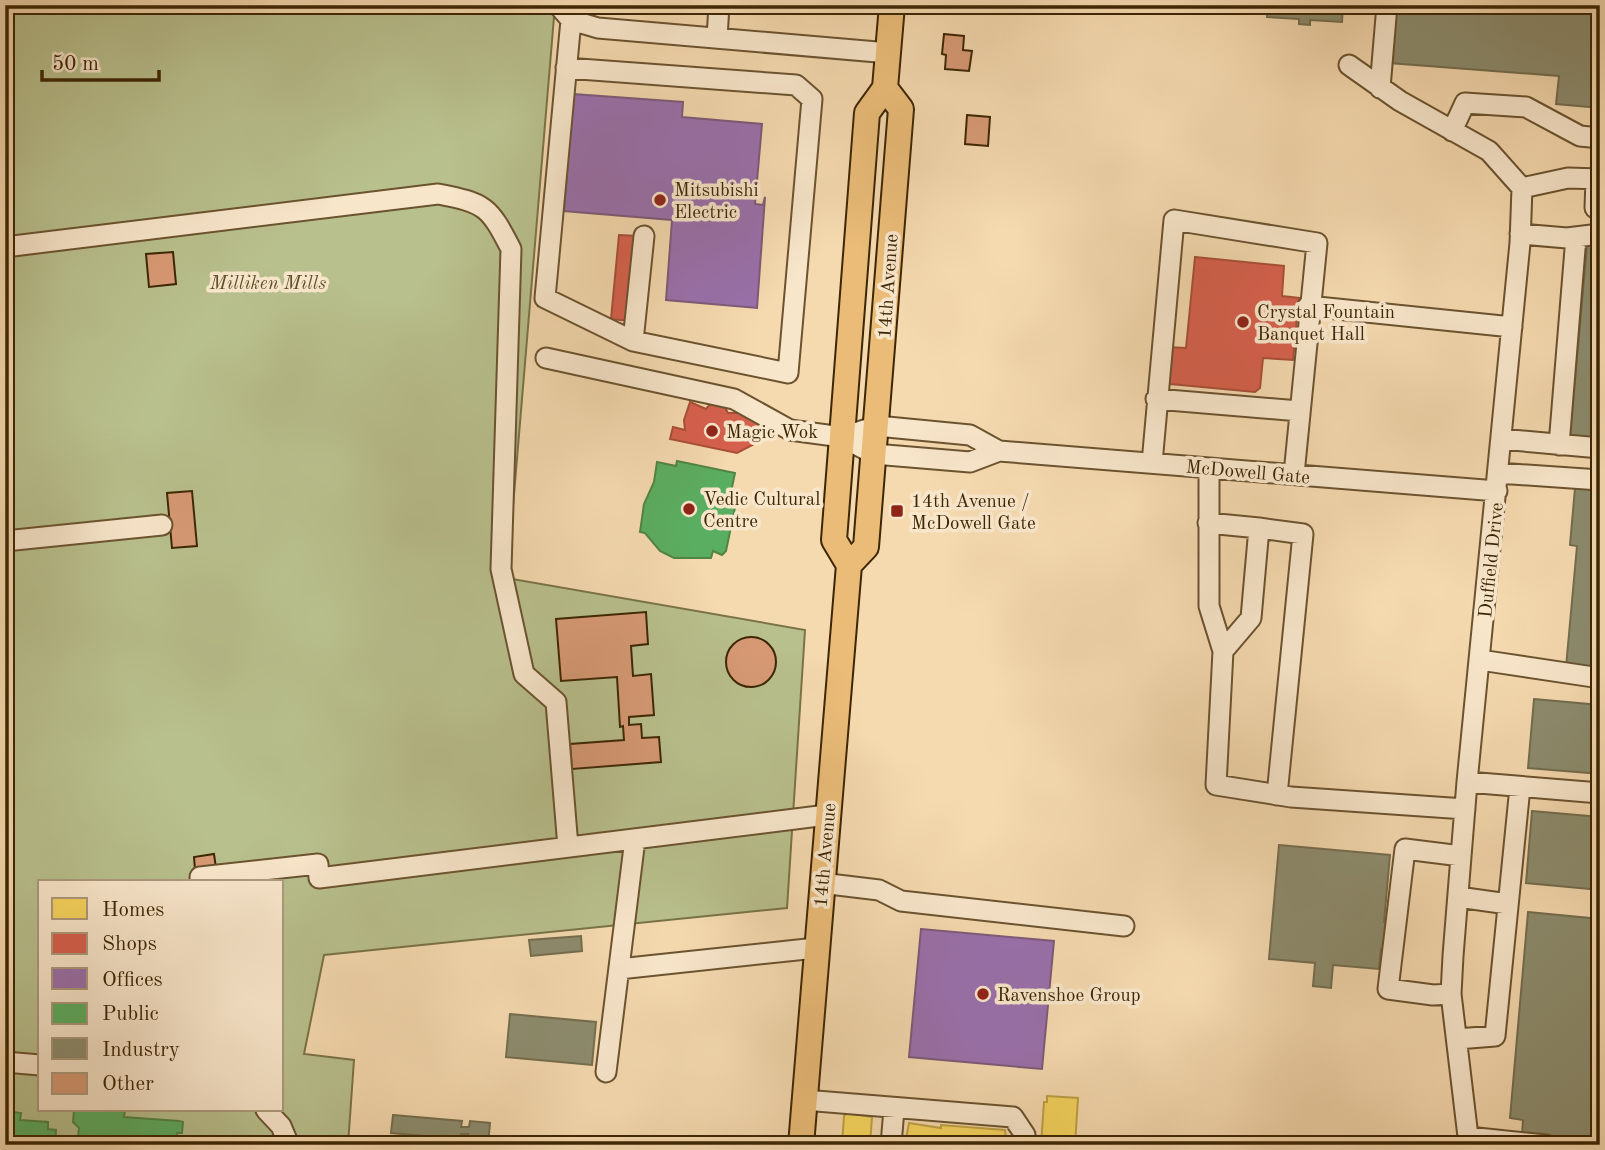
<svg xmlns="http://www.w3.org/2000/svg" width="1605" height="1150" font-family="'Old Standard TT',serif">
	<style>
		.green { fill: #b8c08d; stroke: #7a7348; stroke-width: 2; fill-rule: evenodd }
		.homes { fill: #f6d55c; stroke: #bea042; stroke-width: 2 }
		.shops { fill: #d6604d; stroke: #a84f37; stroke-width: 2 }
		.offices { fill: #9970ab; stroke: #7d5a79; stroke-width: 2 }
		.public { fill: #5aae61; stroke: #518545; stroke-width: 2 }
		.industry { fill: #8c8c6e; stroke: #746d4e; stroke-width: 2 }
		.building { fill: #d79a75; stroke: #3d2604; stroke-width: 2 }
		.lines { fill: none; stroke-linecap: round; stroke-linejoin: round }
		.minor-casing { stroke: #6b532f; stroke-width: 23 }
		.major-casing { stroke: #3d2604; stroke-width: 28 }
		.minor { stroke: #f8e6cb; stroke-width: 19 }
		.major { stroke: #eabc78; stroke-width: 24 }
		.poi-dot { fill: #8f2418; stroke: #f8e6cb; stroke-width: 2.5 }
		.labels { text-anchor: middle; stroke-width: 7; stroke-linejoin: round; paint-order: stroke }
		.poi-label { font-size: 19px; fill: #3d2604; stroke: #f8e6cb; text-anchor: start }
		.park-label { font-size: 19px; font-style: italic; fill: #5c4c26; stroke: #f8e6cb }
		.street-label { font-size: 19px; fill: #3d2604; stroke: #f8e6cb }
	</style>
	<rect width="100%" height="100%" fill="#f5d9af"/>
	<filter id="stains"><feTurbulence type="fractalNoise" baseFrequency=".00286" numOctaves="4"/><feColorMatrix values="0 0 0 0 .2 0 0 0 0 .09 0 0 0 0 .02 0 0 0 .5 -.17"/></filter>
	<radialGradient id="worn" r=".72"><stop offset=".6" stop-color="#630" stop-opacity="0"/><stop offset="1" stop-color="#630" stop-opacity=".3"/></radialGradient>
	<path class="green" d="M5,5H555L507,578L805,630L787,908L324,955L304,1054L354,1060L348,1145H5ZM40,882H282V1110H40Z"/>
	<path class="homes" d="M1047,1096L1078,1098L1075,1145H1041L1044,1102H1047Z
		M847,1113L872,1117L870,1145H842L844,1116Z
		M909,1123L941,1128V1125L1005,1130L1007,1145H905Z"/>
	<path class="shops" d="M619,235L638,236L630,321L611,319Z
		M1195,257L1284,266L1282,296L1299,298L1293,360L1263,358L1260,388L1255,392L1170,384L1166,379L1168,347L1186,348Z
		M690,402L706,409L711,403L723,404L728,413H745L758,424L756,443L737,453L670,439L673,427L685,430L684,420Z"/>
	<path class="offices" d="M573,94L683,102L682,117L762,124L755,204L763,205L765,197L757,308L666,300L672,220L564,211Z
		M921,929L1054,941L1042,1069L909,1057Z"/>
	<path class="public" d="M677,461L735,473L731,492L737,498L726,551L722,555L713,551L711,558H674L660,551L645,533L640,532L644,504L654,482L657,462L676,466Z
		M74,1110H125L124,1117L179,1121L183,1122L182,1133H177L176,1145H77L79,1128L73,1122Z
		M5,1111L21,1113L20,1120L48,1122V1129L56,1130L55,1145H5Z"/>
	<path class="industry" d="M1268,5H1343L1342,22L1310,20V25L1299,24V19L1267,17Z
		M1394,5H1600V108L1556,104L1559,76L1389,63Z
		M1587,245L1600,246V438L1570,436Z
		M1575,488L1600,490V669L1566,667L1577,546L1570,545Z
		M1534,699L1600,705V774L1528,768Z
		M1532,811L1600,817V890L1526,883Z
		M1279,845L1390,855L1384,922H1387L1385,949H1381L1379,969L1333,965L1331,988L1313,986L1315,963L1269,959Z
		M1528,912L1600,919V1140L1522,1134L1523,1120L1510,1118Z
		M581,936L582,951L531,956L529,940Z
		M510,1014L596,1022L592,1065L506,1057Z
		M393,1115L462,1121L461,1127H469L470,1121L490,1123L488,1145H467L468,1134H461V1139L391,1133Z
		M390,1141L436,1145H390Z"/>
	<path class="building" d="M944,34L964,36L963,50L972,51L969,71L945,69L946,55L942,54Z
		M967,115L990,117L988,146L965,144Z
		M173,252L176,284L149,287L146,254Z
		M192,491L197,546L172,548L167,493Z
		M646,612L648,644L631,646L633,676L651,674L654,715L629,717V725L641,724L642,738L659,737L661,762L572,769L570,744L624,740L623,726L620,727L617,677L561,681L556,619Z
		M726 662a25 25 0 1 1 50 0a25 25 0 1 1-50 0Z
		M214,854L216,868L195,870L194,857Z"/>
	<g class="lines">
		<defs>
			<path id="minor" d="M558,5L571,20L598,28L889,53
				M571,20L545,298L633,341
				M717,38L719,5
				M1349,65L1400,101L1489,151L1522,188L1520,243L1467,782L1453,956L1451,994L1469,1145
				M566,68L796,85L812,99L788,373L633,341L644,236
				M1380,88L1387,5
				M1452,131L1465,103L1526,107L1580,136L1600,138
				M1596,178L1595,208H1600
				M1522,188L1568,178L1600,179
				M1520,234L1567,238L1600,234
				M5,247L438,194C485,203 489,206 511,249L501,569L524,674L556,702L568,847
				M1308,306L1512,327
				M546,358L734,399L790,430L842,437L877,426L970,435L999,451L1497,491
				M1156,399L1299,411
				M842,437L874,454L970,462L999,451
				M1501,439L1600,448
				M1559,445L1576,237
				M1152,463L1174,220L1317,243L1294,474
				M1209,468V606L1223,651
				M1498,473L1600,480
				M1208,523L1259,528
				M5,541L162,525
				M1480,660L1600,678
				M1467,782L1600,793
				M1277,795L1303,534L1259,528L1251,618L1223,651L1216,785L1291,797L1465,809
				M200,877L318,864L319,878L827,815
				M821,883L879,890L901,901L1124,926
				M1458,897L1508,904
				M619,969L816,948
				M1451,994L1433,995L1388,989L1405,849L1461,856
				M1457,1039L1495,1036L1520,787
				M5,1062L40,1065
				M606,1072L635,839
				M804,1100L1013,1117L1025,1135L1024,1145
				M266,1110L281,1126L289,1145
				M1468,1137L1546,1145
				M891,1145L894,1109"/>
			<path id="major" d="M849,565L866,547L901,109L885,88
				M801,1145L849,565L834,540L867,113L885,88L892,5"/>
		</defs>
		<use href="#minor" class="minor-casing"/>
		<use href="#major" class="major-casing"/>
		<use href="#minor" class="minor"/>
		<use href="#major" class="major"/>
	</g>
	<g class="poi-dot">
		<circle cx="660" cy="200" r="7"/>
		<circle cx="1243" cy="322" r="7"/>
		<circle cx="712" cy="431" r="7"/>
		<circle cx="689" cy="509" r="7"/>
		<rect x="890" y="504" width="14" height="14" rx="3.5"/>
		<circle cx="983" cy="994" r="7"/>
	</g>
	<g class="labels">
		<g class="poi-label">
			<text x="674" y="196">Mitsubishi<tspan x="674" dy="22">Electric</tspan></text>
			<text x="1257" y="318">Crystal Fountain<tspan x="1257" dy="22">Banquet Hall</tspan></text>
			<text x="726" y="438">Magic Wok</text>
			<text x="703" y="505">Vedic Cultural<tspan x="703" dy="22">Centre</tspan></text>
			<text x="911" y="507">14th Avenue /<tspan x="911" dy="22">McDowell Gate</tspan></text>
			<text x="997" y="1001">Ravenshoe Group</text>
		</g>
		<g class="park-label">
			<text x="268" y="289">Milliken Mills</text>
		</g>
		<g class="street-label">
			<text transform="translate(887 286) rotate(-86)" y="7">14th Avenue</text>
			<text transform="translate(1248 471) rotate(5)" y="7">McDowell Gate</text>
			<text transform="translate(1490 560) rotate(-84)" y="7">Duffield Drive</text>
			<text transform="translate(824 855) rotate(-85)" y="7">14th Avenue</text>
		</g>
	</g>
	<rect width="1605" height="1150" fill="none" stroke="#f5d9af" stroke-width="28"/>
	<rect x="7" y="7" width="1591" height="1136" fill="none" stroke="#3d2604" stroke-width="3.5"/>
	<rect x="14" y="14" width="1577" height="1122" fill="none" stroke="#3d2604" stroke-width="2"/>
	<rect x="38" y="880" width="245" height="231" fill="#f8e6cb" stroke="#ad997b" stroke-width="2"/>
	<rect x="52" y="898" width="35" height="21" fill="#f6d55c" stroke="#ad997b" stroke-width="2"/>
	<text x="102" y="916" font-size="21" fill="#3d2604">Homes</text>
	<rect x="52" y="933" width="35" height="21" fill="#d6604d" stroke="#ad997b" stroke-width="2"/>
	<text x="102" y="950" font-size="21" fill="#3d2604">Shops</text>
	<rect x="52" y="968" width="35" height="21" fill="#9970ab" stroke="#ad997b" stroke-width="2"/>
	<text x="102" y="986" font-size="21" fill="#3d2604">Offices</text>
	<rect x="52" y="1003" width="35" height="21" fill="#5aae61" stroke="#ad997b" stroke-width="2"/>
	<text x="102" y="1020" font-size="21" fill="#3d2604">Public</text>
	<rect x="52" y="1038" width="35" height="21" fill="#8c8c6e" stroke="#ad997b" stroke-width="2"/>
	<text x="102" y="1056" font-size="21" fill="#3d2604">Industry</text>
	<rect x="52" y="1073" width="35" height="21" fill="#d79a75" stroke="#ad997b" stroke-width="2"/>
	<text x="102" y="1090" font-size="21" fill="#3d2604">Other</text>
	<path d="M42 70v10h117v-10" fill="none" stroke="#3d2604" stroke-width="3.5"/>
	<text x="52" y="70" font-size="21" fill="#3d2604" stroke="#f8e6cb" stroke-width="5" paint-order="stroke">50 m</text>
	<rect width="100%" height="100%" filter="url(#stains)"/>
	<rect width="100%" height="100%" fill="url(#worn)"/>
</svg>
